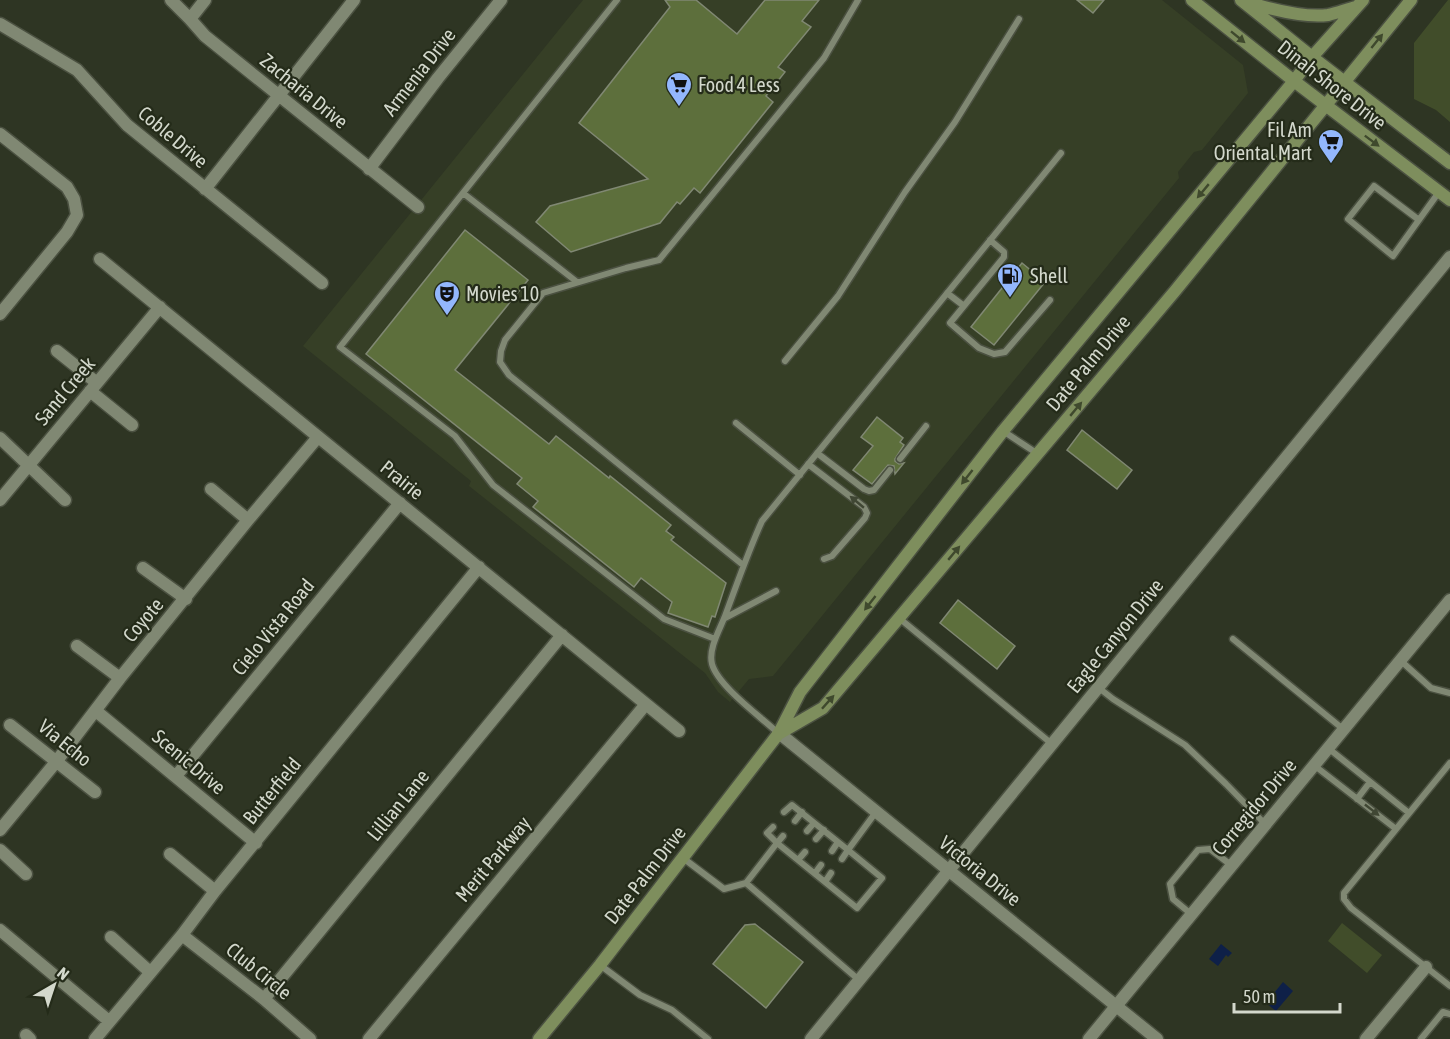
<svg xmlns="http://www.w3.org/2000/svg" width="1450" height="1039" font-family="'Asap Condensed',sans-serif">
	<style>
		.built { fill: #363f26 }
		.green { fill: #414d2a }
		.water { fill: #0e2048 }
		.building { fill: #5d6f3c; stroke: #808873; stroke-width: 1.5 }
		.lines { fill: none; stroke-linecap: round; stroke-linejoin: round }
		.service-casing { stroke: #4b5141; stroke-width: 9 }
		.minor-casing { stroke: #4b5141; stroke-width: 15 }
		.tertiary-casing { stroke: #4b5141; stroke-width: 15 }
		.secondary-casing { stroke: #4b5141; stroke-width: 15 }
		.service { stroke: #808873; stroke-width: 6 }
		.minor { stroke: #808873; stroke-width: 12 }
		.tertiary { stroke: #808873; stroke-width: 12 }
		.secondary { stroke: #7e8e5d; stroke-width: 12 }
		.oneway { fill: #3f492d }
		.oneway2 { fill: #404734 }
		.labels { text-anchor: middle; stroke-width: 4.5; stroke-linejoin: round; paint-order: stroke }
		.street-label { font-size: 20px; fill: #d3d8cc; stroke: #242b19 }
		.poi-label { font-size: 20px; fill: #d3d8cc; stroke: #242b19; text-anchor: start }
	</style>
	<rect width="100%" height="100%" fill="#2e3523"/>
	<path class="built" d="M583,0H1162L1243,65L1248,93L1202,150L1194,152L1178,172L1179,178L773,676L749,679L730,702L718,692L705,673L469,486L471,481L303,346Z"/>
	<path class="green" d="M1448,0H1450V122L1436,110L1414,99V43Z
		M1342,923L1382,955L1367,973L1328,941Z"/>
	<path class="water" d="M1221,944L1232,953L1228,957L1226,955L1218,966L1209,959Z
		M1283,982L1293,991L1276,1011L1266,1003Z"/>
	<path class="building" d="M665,0H696L737,34L765,0H819L802,21L811,27L778,67L785,72L766,96L773,102L700,193L694,188L680,204L677,202L660,223L571,252L536,222L550,206L648,179L579,123L670,7Z
		M1077,0H1104L1093,13Z
		M465,230L528,280L455,370L549,444L556,436L609,478L610,476L671,525L666,531L674,537L671,540L726,583L715,617L712,616L708,627L668,613L672,602L641,578L634,587L533,507L538,501L517,484L522,478L366,354Z
		M1022,263L1045,282L994,345L971,327Z
		M877,417L903,438L900,442L904,445L895,459V461L899,464L904,463L895,474L894,466L888,465L872,484L853,470L873,446L861,437Z
		M1082,430L1132,470L1117,489L1067,450Z
		M958,600L1015,646L997,669L940,623Z
		M755,924L803,962L766,1008L713,964L745,925Z"/>
	<g class="lines">
		<defs>
			<path id="service" d="M617,0L340,347L455,436L493,485L664,619L715,639
				M463,193L577,282
				M1419,220L1374,186L1348,219L1393,256L1439,192
				M990,240L1004,252V257L950,323L979,348L994,354L1005,352L1050,300
				M947,293L964,306
				M785,361L838,296L905,192L955,122L1019,19
				M736,423L800,475
				M1003,431L1038,454
				M817,453L864,489L869,491L874,490L890,470
				M900,459L926,426
				M808,464L864,507L867,513L865,518L832,556L824,559
				M743,565L509,375L500,362L501,351L505,340L543,293L626,268L659,260L824,58L858,0
				M725,618L776,591
				M899,618L1052,744
				M1233,639L1343,729
				M1401,661L1431,688L1450,693
				M1099,688L1113,699L1185,745L1226,784L1265,824
				M778,733C761,717 718,686 712,664C708,649 720,629 725,616C737,584 748,552 762,521L1061,153
				M1328,748L1409,813
				M1450,763L1344,893V899L1351,908L1450,986
				M1315,766L1396,829
				M1357,799L1370,782
				M784,812L792,805L848,850L842,859
				M795,821L802,812
				M773,827L767,833L777,843L783,836
				M807,831L814,823
				M816,839L824,830
				M832,851L838,842
				M683,858L724,889L746,883L859,980
				M798,860L805,852
				M815,873L821,865
				M825,882L831,873
				M746,883L777,843L857,908L882,878L848,850L876,812
				M1191,914L1173,899L1170,884L1198,850L1210,849L1231,865
				M600,965L640,995L672,1010L708,1039
				M1421,1039L1443,1012L1450,1014"/>
			<path id="minor" d="M171,0L190,19L205,36L418,207
				M190,19L205,0
				M0,24L77,70L127,125L322,283
				M0,134L67,187L74,199L77,215L67,232L0,314
				M369,169L438,78L501,0
				M205,189L354,0
				M100,259L679,731
				M57,351L97,383
				M90,391L132,425
				M0,438L65,500
				M211,489L248,520
				M0,500L160,307
				M143,568L186,599
				M77,646L120,678
				M96,711L256,843
				M10,725L95,792
				M176,776L400,503
				M0,830L56,762L120,678L248,520L318,437
				M0,850L26,874
				M170,854L215,891
				M0,930L109,1021
				M182,935L264,999L310,1039
				M111,937L150,972
				M264,999L562,635
				M26,1035L30,1039
				M95,1039L182,935L215,891L479,567
				M369,1039L646,704
				M811,1039L1450,257
				M1089,1039L1450,600
				M1366,1039L1426,967"/>
			<path id="tertiary" d="M779,733L1157,1039"/>
			<path id="secondary" d="M1192,0L1294,81L1450,200
				M1241,0L1312,57L1450,163
				M1247,2C1270,9 1305,18 1328,15C1338,13 1347,9 1356,7
				M780,733L823,708L1175,291L1411,0
				M539,1039L600,965L779,733L800,692L1003,431L1294,81L1312,57L1363,0"/>
		</defs>
		<use href="#service" class="service-casing"/>
		<use href="#minor" class="minor-casing"/>
		<use href="#tertiary" class="tertiary-casing"/>
		<use href="#secondary" class="secondary-casing"/>
		<use href="#service" class="service"/>
		<use href="#minor" class="minor"/>
		<use href="#tertiary" class="tertiary"/>
		<use href="#secondary" class="secondary"/>
	</g>
	<defs><path id="oneway-solid" d="M-6-.8H1V-3.2L6.5 0L1 3.2V.8H-6Z" transform="scale(1.5)"/></defs>
	<g class="oneway">
		<use href="#oneway-solid" transform="translate(1238 37) rotate(39)"/>
		<use href="#oneway-solid" transform="translate(1377 41) rotate(-51)"/>
		<use href="#oneway-solid" transform="translate(1372 141) rotate(37)"/>
		<use href="#oneway-solid" transform="translate(1203 191) rotate(130)"/>
		<use href="#oneway-solid" transform="translate(1076 409) rotate(-50)"/>
		<use href="#oneway-solid" transform="translate(967 477) rotate(128)"/>
		<use href="#oneway-solid" transform="translate(954 553) rotate(-50)"/>
		<use href="#oneway-solid" transform="translate(870 603) rotate(128)"/>
		<use href="#oneway-solid" transform="translate(828 702) rotate(-48)"/>
	</g>
	<g class="oneway2">
		<use href="#oneway-solid" transform="translate(857 502) rotate(-140)"/>
		<use href="#oneway-solid" transform="translate(1372 810) rotate(38)"/>
	</g>
	<defs>
		<symbol id="supermarket-pin" viewBox="-11 -11 22 30"><path d="M0 17L-7.5 6A9.5 9.5 0 1 1 7.5 6Z" fill="#93b7fd" stroke="#242b19"/><path d="M-6-5.5h2.5l.6 2H6L4.5 2H-2.5L-4.4-4H-6ZM-1.5 3.2a1.3 1.3 0 1 0 .1 0ZM3 3.2a1.3 1.3 0 1 0 .1 0Z" fill="#111"/></symbol>
		<symbol id="fuel-pin" viewBox="-11 -11 22 30"><path d="M0 17L-7.5 6A9.5 9.5 0 1 1 7.5 6Z" fill="#93b7fd" stroke="#242b19"/><path d="M-5.5-6h7V0h2V4h1.3V-2.5L3-4.5l.8-.8L6-3V5H2.5V1h-1V6h-7ZM-4.2-4.7v3.2H.2V-4.7Z" fill="#111"/></symbol>
		<symbol id="theatre-pin" viewBox="-11 -11 22 30"><path d="M0 17L-7.5 6A9.5 9.5 0 1 1 7.5 6Z" fill="#93b7fd" stroke="#242b19"/><path d="M-5-5.5Q0-4 5-5.5V0Q5 5 0 6Q-5 5-5 0ZM-3.3-2.5H-1v1.5H-3.3ZM1-2.5H3.3v1.5H1ZM-2.8 1Q0 5.5 2.8 1Z" fill="#111"/></symbol>
	</defs>
	<g fill-rule="evenodd">
		<use href="#supermarket-pin" x="664" y="70" width="30" height="40"/>
		<use href="#supermarket-pin" x="1316" y="127" width="30" height="40"/>
		<use href="#fuel-pin" x="995" y="261" width="30" height="40"/>
		<use href="#theatre-pin" x="432" y="279" width="30" height="40"/>
	</g>
	<g class="labels">
		<g class="street-label">
			<text transform="translate(419 72) rotate(-52)" y="7">Armenia Drive</text>
			<text transform="translate(1332 85) rotate(38)" y="7">Dinah Shore Drive</text>
			<text transform="translate(304 91) rotate(39)" y="7">Zacharia Drive</text>
			<text transform="translate(173 137) rotate(40)" y="7">Coble Drive</text>
			<text transform="translate(1088 363) rotate(-50)" y="7">Date Palm Drive</text>
			<text transform="translate(65 391) rotate(-50)" y="7">Sand Creek</text>
			<text transform="translate(402 480) rotate(39)" y="7">Prairie</text>
			<text transform="translate(143 620) rotate(-50)" y="7">Coyote</text>
			<text transform="translate(273 627) rotate(-51)" y="7">Cielo Vista Road</text>
			<text transform="translate(1115 636) rotate(-51)" y="7">Eagle Canyon Drive</text>
			<text transform="translate(65 743) rotate(39)" y="7">Via Echo</text>
			<text transform="translate(189 762) rotate(40)" y="7">Scenic Drive</text>
			<text transform="translate(272 791) rotate(-51)" y="7">Butterfield</text>
			<text transform="translate(398 805) rotate(-51)" y="7">Lillian Lane</text>
			<text transform="translate(1254 807) rotate(-50)" y="7">Corregidor Drive</text>
			<text transform="translate(493 859) rotate(-50)" y="7">Merit Parkway</text>
			<text transform="translate(980 871) rotate(39)" y="7">Victoria Drive</text>
			<text transform="translate(645 875) rotate(-52)" y="7">Date Palm Drive</text>
			<text transform="translate(259 971) rotate(39)" y="7">Club Circle</text>
		</g>
		<g class="poi-label">
			<text x="698" y="92">Food 4 Less</text>
			<text x="1312" y="137" text-anchor="end">Fil Am<tspan x="1312" dy="23">Oriental Mart</tspan></text>
			<text x="1030" y="283">Shell</text>
			<text x="466" y="301">Movies 10</text>
		</g>
	</g>
	<g transform="translate(54 985) rotate(39)" stroke="#242b19" stroke-width="4.5" paint-order="stroke">
	<path d="M0-4.5L10 22L0 15L-10 22Z" fill="#d3d8cc"/>
	<text y="-9" font-size="16" font-weight="bold" text-anchor="middle" fill="#d3d8cc">N</text>
	</g>
	<path d="M1234 1003v9h106v-9" fill="none" stroke="#d3d8cc" stroke-width="3"/>
	<text x="1243" y="1003" font-size="18" fill="#d3d8cc" stroke="#242b19" stroke-width="4.5" paint-order="stroke">50 m</text>
</svg>
